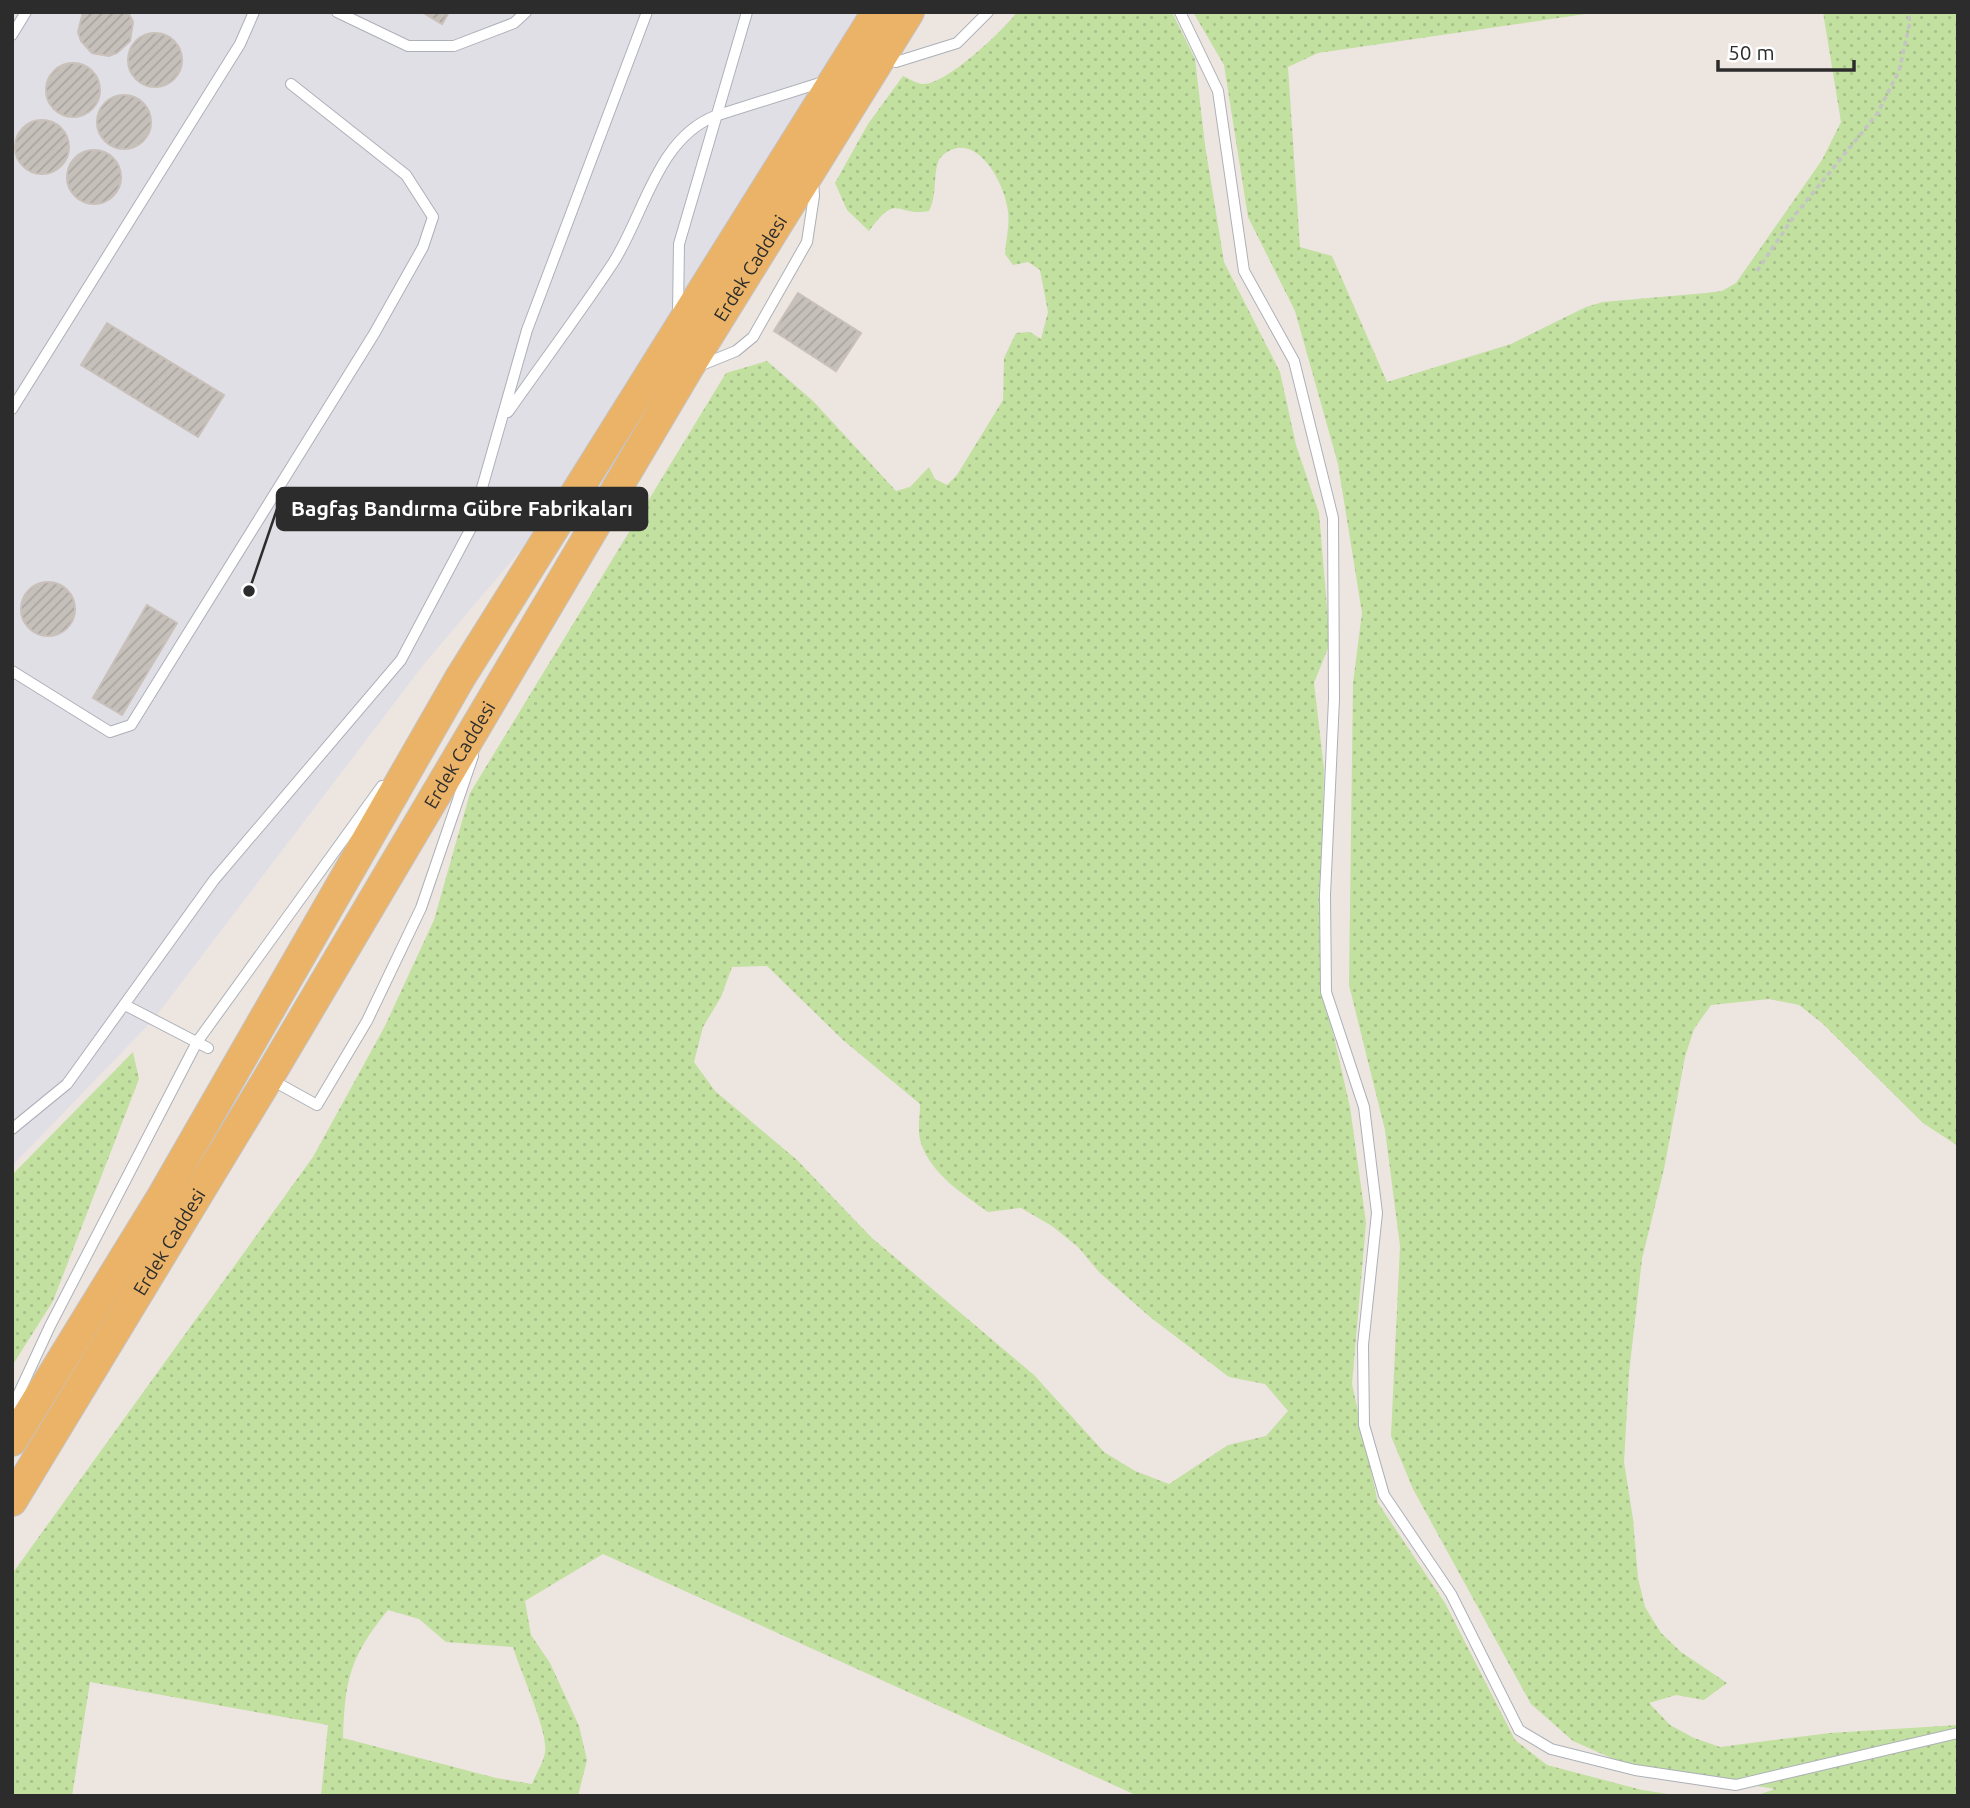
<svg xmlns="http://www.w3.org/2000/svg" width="1970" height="1808" font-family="Ubuntu,sans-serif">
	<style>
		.industrial { fill: #e0dfe6 }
		.grass { fill: url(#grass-dots); fill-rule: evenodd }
		.building { fill: url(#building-hatch); stroke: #c9c0b9; stroke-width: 2 }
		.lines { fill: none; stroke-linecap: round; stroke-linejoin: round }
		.service-casing { stroke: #acb1b8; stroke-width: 12 }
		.primary-casing { stroke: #c4c4c4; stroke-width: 32 }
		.path { stroke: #c4c4c4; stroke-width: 3.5; stroke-dasharray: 5 3.5; stroke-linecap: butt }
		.service { stroke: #fff; stroke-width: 10 }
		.primary { stroke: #eab367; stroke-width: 30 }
		.labels { text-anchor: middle; stroke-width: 5; stroke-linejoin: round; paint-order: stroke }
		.street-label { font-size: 19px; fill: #2c2c2c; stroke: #fff }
		.leader { fill: none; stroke: #2c2c2c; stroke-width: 2.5 }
		.callout-dot { fill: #2c2c2c; stroke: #fff; stroke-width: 2.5 }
		.callout { fill: #2c2c2c; stroke: #2c2c2c; stroke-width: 2.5 }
		.callout-label { font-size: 21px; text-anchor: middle; font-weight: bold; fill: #fff }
	</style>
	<defs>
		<pattern id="grass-dots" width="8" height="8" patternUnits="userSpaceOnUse" patternTransform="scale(1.75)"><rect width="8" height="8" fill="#c2e09f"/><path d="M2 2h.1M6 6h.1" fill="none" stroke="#a7c089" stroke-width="1.8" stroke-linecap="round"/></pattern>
		<pattern id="building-hatch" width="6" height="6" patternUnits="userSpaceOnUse" patternTransform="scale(1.75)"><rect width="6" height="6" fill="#c6c0bb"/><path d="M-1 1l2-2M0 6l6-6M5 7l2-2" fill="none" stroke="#aaa5a1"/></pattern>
	</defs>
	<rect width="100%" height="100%" fill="#ede5e0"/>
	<path class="industrial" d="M12,12H860L548,518L424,664L153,1020L12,1166Z"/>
	<path class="grass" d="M1017,12H1172L1195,59L1205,145L1224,262L1280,372L1296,445L1319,513L1330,643L1314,683L1324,769L1320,976L1350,1107L1366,1223L1352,1384L1378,1503L1445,1603L1515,1740L1547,1765L1642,1790L1681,1796H1138L603,1554L525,1601L531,1635L550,1663L579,1726L587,1760L578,1796H321L328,1725L90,1682L72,1796H12V1574L313,1157L385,1026L434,920L470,793L726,373L767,361L813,401L896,491L910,487L929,467L935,479L947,485L957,475L1003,400L1004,358L1016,333L1030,332L1041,339L1048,312L1040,270L1028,262L1013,265L1005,254C1006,239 1010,225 1008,211C1005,184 976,128 943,155C931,164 939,192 929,211C896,217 898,191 869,231L847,210L835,183L868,124L903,76C908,78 917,84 923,84C946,85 1003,31 1017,12ZM767,966L843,1040L920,1104C920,1116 917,1132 921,1143C931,1174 963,1194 988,1212L1021,1208L1052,1226L1078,1247L1099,1272L1150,1317L1229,1377L1265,1384L1288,1411L1266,1436L1228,1445L1169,1484L1135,1471L1104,1452L1034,1375L872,1238L797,1160L715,1091L694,1062L703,1027L721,997L732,967ZM388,1610L419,1619L446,1642L513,1647C520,1671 549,1733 545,1753C543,1763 536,1774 532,1784L496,1778L343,1738C345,1678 350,1657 388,1610Z
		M1193,12H1599L1318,53L1288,67L1300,247L1332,256L1387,382L1511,344L1586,307L1603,302L1706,293L1722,291L1736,283L1822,160L1841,122L1823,12H1958V1146L1923,1123L1822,1023L1799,1005L1769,999L1711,1005L1694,1029L1685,1057L1664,1169L1642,1259L1629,1373L1624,1462L1633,1519L1638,1578L1645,1607L1661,1633L1681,1652L1727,1683L1704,1700L1676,1695L1649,1703L1670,1725L1694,1738L1720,1747L1830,1733L1958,1725V1796H1755L1775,1789L1627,1765L1573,1741L1531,1704L1413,1489L1391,1436L1400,1246L1385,1130L1349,985L1353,683L1362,613L1338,464L1295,311L1248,217L1224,65Z
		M133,1052L139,1079L53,1301L12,1366V1175Z"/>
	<path class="building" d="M83,12H128L133,22L130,41L117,53L109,56L92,53L81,41L78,32Z
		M422,12H449L442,24Z
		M128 60a27 27 0 1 1 54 0a27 27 0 1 1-54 0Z
		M46 90a27 27 0 1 1 54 0a27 27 0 1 1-54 0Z
		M97 122a27 27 0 1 1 54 0a27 27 0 1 1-54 0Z
		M15 147a27 27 0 1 1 54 0a27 27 0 1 1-54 0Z
		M67 177a27 27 0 1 1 54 0a27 27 0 1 1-54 0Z
		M798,293L861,333L836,371L774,331Z
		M107,323L224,395L198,437L81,365Z
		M21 609a27 27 0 1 1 54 0a27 27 0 1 1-54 0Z
		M147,605L177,623L122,715L93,698Z"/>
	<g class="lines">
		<defs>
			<path id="service" d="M337,12L408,46H454L514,23L526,12
				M1180,12L1218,91L1244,271L1294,361L1333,518L1334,699L1325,895L1326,992L1364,1107L1377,1213L1363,1345L1364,1425L1384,1495L1451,1594L1519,1730L1551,1749L1635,1770L1736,1785L1958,1733
				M12,35L26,12
				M896,62L957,43L988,12
				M678,313L679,244L747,12
				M699,366L736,351L753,337L807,242L814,196L813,180
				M12,409L240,44L254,12
				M508,412C543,362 580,313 613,263C644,215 657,139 715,116L823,82
				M12,671L110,732L131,725L374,334L423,247L433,217L406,175L291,84
				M125,1005L208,1048
				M279,1084L317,1105L367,1021L421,908L473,756
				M12,1129L67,1084L214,880L401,660L470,530L527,330L647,12
				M12,1408L50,1326L197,1042L382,786"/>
			<g id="primary">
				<path d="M12,1441L163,1195L460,678L877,12"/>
				<path id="s1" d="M12,1501L264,1085L687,370L909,12"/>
			</g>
		</defs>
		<use href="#service" class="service-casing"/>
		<use href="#primary" class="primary-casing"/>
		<path class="path" d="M1757,271L1795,215L1877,114L1899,71L1910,22L1908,12"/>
		<use href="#service" class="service"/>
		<use href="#primary" class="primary"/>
	</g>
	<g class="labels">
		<g class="street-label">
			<text dy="7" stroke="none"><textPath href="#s1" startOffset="1437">Erdek Caddesi</textPath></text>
			<text dy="7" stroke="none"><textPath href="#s1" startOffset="870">Erdek Caddesi</textPath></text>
			<text dy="7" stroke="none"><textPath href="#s1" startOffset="303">Erdek Caddesi</textPath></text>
		</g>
	</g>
	<path class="leader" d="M249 591L277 509"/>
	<circle class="callout-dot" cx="249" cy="591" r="7"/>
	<rect class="callout" x="277" y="488" width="370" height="42" rx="7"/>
	<g class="callout-label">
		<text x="462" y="516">Bagfaş Bandırma Gübre Fabrikaları</text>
	</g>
	<rect width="1970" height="1808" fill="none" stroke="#2c2c2c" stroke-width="28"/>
	<path d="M1718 60v10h136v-10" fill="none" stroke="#2c2c2c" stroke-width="3.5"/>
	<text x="1728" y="60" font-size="21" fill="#2c2c2c" stroke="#ffffff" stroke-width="5" paint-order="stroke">50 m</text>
</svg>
